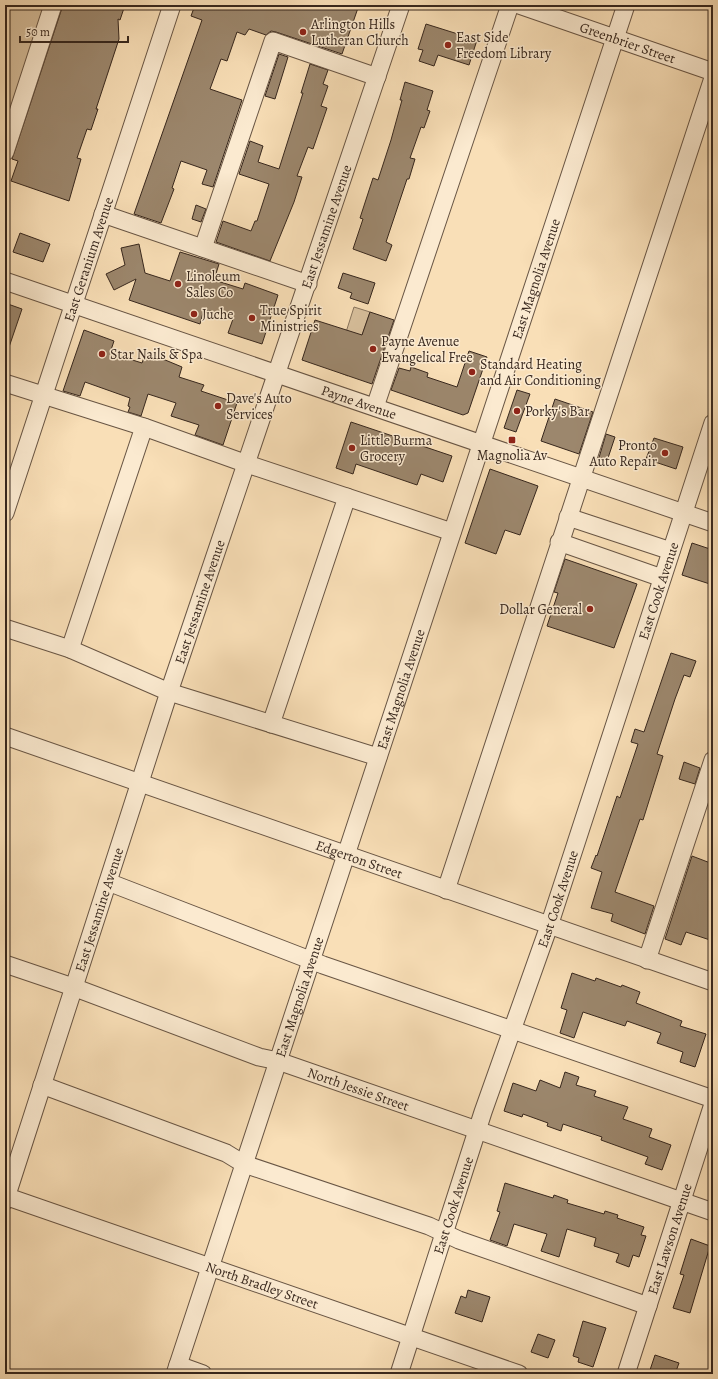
<svg xmlns="http://www.w3.org/2000/svg" width="718" height="1379" font-family="Alegreya,serif">
	<style>
		.green { fill: #d8c09d; stroke: #88745d }
		.building { fill: #9c876d; stroke: #37271d }
		.lines { fill: none; stroke-linecap: round; stroke-linejoin: round }
		.minor-casing { stroke: #685544; stroke-width: 19 }
		.minor { stroke: #fbead0; stroke-width: 17 }
		.poi-dot { fill: #8f2418; stroke: #fbead0; stroke-width: 1.5 }
		.labels { text-anchor: middle; stroke-width: 3; stroke-linejoin: round; paint-order: stroke }
		.poi-label { font-size: 14px; fill: #37271d; stroke: #fbead0; text-anchor: start }
		.street-label { font-size: 14px; fill: #37271d; stroke: #fbead0 }
	</style>
	<rect width="100%" height="100%" fill="#f9dfb7"/>
	<filter id="stains"><feTurbulence type="fractalNoise" baseFrequency=".005" numOctaves="4"/><feColorMatrix values="0 0 0 0 .2 0 0 0 0 .09 0 0 0 0 .02 0 0 0 .5 -.17"/></filter>
	<radialGradient id="worn" r=".72"><stop offset=".6" stop-color="#630" stop-opacity="0"/><stop offset="1" stop-color="#630" stop-opacity=".3"/></radialGradient>
	<path class="green" d="M5,5H45L5,131Z
		M354,307L370,312L348,376L334,370Z"/>
	<path class="building" d="M63,5H125L120,20L118,19L119,39L96,109H98L91,130L87,129L77,158L81,159L69,201L11,181L18,161L12,159Z
		M195,5H359L342,54L276,32L271,31L266,35L249,29L245,35L237,32L227,61L221,59L210,89L242,100L213,187L202,184L207,170L181,161L172,188L174,189L161,223L134,214L202,20L191,16Z
		M426,24L477,40L469,65L438,55L434,66L419,61L423,50L418,49Z
		M279,54L288,57L275,99L265,96Z
		M310,64L328,70L323,84L328,86L321,106L327,108L313,149L308,147L297,176L302,177L294,202L270,261L216,242L223,221L251,231L255,221H257L269,184L239,174L250,141L263,146L258,162L279,169L303,93H301Z
		M405,82L433,91L427,110L430,111L424,128L421,127L410,158L415,159L409,179H407L386,242L392,245L386,261L353,249L363,219L360,218L373,178L378,180L391,140L402,100H400Z
		M196,205L206,209L201,222L192,219Z
		M20,233L50,244L43,262L13,252Z
		M139,244L145,273L170,281L180,252L219,264L214,280L243,289L245,283L278,295L262,344L228,333L233,319L204,309L200,324L129,300L136,279L114,290L106,274L125,265L121,248Z
		M343,273L375,283L368,304L350,298L352,293L338,288Z
		M5,303L22,309L7,353H5Z
		M370,312L394,320L372,384L302,360L315,320L362,335Z
		M84,330L114,341L110,353L142,363L146,352L182,367L179,377L204,385L201,391L237,403L223,445L195,435L199,425L171,416L176,403L148,394L141,416L128,412L130,407L128,406L130,398L85,382L80,396L63,391Z
		M469,351L487,357L468,413L463,415L391,390L399,368L410,371L411,367L428,373L427,377L457,387Z
		M517,390L530,394L516,432L504,428Z
		M555,399L593,412L579,454L541,441Z
		M351,422L452,456L443,482L421,474L417,485L356,464L353,474L336,468Z
		M606,434L615,437L606,464L598,461Z
		M654,438L683,447L676,469L646,459Z
		M490,469L538,486L520,535L505,530L496,554L465,543Z
		M692,543L713,550V585L682,575Z
		M565,559L637,584L614,648L547,626L558,593L554,592Z
		M671,653L696,661L690,677L684,675L675,699L657,754L663,756L643,820L640,819L615,892L654,906L645,934L611,921L613,914L591,908L602,872L591,868L596,855L597,856L617,796L620,798L638,744L631,742L635,729L644,732Z
		M684,762L700,768L695,784L679,779Z
		M692,856L713,864V941L686,932L681,945L665,939Z
		M572,973L595,981L596,978L621,987L622,985L640,992L636,1003L682,1021L680,1026L706,1034L695,1067L680,1062L683,1052L657,1043L661,1033L627,1021L625,1026L583,1012L574,1038L560,1033L567,1010L561,1008Z
		M565,1072L579,1077L576,1085L596,1091L594,1096L628,1107L623,1119L652,1129L649,1137L671,1145L662,1170L645,1164L648,1157L601,1140L602,1137L563,1124L561,1131L547,1126L548,1123L523,1114L522,1117L504,1111L513,1083L536,1091L540,1080L560,1088Z
		M505,1183L553,1198L554,1195L568,1200L567,1203L604,1214L605,1211L618,1215L617,1218L644,1227L641,1235L646,1236L639,1257L633,1255L629,1267L616,1262L619,1254L594,1246L596,1238L567,1229L559,1257L541,1251L547,1234L514,1224L507,1246L490,1240L500,1212L497,1211Z
		M691,1239L710,1246L690,1313L673,1308L684,1275L680,1274Z
		M468,1290L490,1297L482,1322L455,1313L461,1296L466,1298Z
		M583,1321L606,1328L593,1367L578,1362L579,1358L573,1356Z
		M538,1334L555,1340L548,1358L531,1352Z
		M655,1355L679,1363L675,1374H662L650,1370Z"/>
	<g class="lines">
		<defs>
			<g id="minor">
				<path id="s1" d="M519,5L713,72"/>
				<path d="M5,152L53,5"/>
				<path d="M103,214L308,284"/>
				<path d="M203,248L273,41L377,77"/>
				<path id="s2" d="M5,281L713,523"/>
				<path d="M5,383L144,427L247,464L452,532"/>
				<path d="M375,407L510,5"/>
				<path id="s3" d="M5,513L172,5"/>
				<path d="M568,517L671,551"/>
				<path d="M559,542L662,578"/>
				<path d="M5,628L70,649L169,692L378,757"/>
				<path d="M70,649L144,427"/>
				<path d="M271,724L347,497"/>
				<path id="s4" d="M5,736L713,982"/>
				<path d="M108,882L323,965L713,1099"/>
				<path d="M446,890L713,78"/>
				<path d="M647,960L713,760"/>
				<path id="s5" d="M5,964L73,987L259,1057L278,1061L713,1212"/>
				<path d="M42,1085L226,1153L244,1164L429,1226L459,1240L648,1306"/>
				<path id="s6" d="M5,1196L519,1374"/>
				<path id="s7" d="M5,1201L169,692L401,5"/>
				<path d="M178,1365L203,1374"/>
				<path id="s8" d="M175,1374L626,5"/>
				<path id="s9" d="M399,1374L483,1112L549,926L713,423"/>
				<path id="s10" d="M626,1374L713,1104"/>
			</g>
		</defs>
		<use href="#minor" class="minor-casing"/>
		<use href="#minor" class="minor"/>
	</g>
	<g class="poi-dot">
		<circle cx="303" cy="32" r="4"/>
		<circle cx="448" cy="45" r="4"/>
		<circle cx="178" cy="284" r="4"/>
		<circle cx="194" cy="314" r="4"/>
		<circle cx="252" cy="318" r="4"/>
		<circle cx="373" cy="349" r="4"/>
		<circle cx="102" cy="354" r="4"/>
		<circle cx="472" cy="372" r="4"/>
		<circle cx="218" cy="406" r="4"/>
		<circle cx="517" cy="411" r="4"/>
		<rect x="508" y="436" width="8" height="8" rx="2"/>
		<circle cx="352" cy="448" r="4"/>
		<circle cx="665" cy="453" r="4"/>
		<circle cx="590" cy="609" r="4"/>
	</g>
	<g class="labels">
		<g class="poi-label">
			<text x="311" y="29">Arlington Hills<tspan x="311" dy="16">Lutheran Church</tspan></text>
			<text x="456" y="42">East Side<tspan x="456" dy="16">Freedom Library</tspan></text>
			<text x="186" y="281">Linoleum<tspan x="186" dy="16">Sales Co</tspan></text>
			<text x="260" y="315">True Spirit<tspan x="260" dy="16">Ministries</tspan></text>
			<text x="202" y="319">Juche</text>
			<text x="381" y="346">Payne Avenue<tspan x="381" dy="16">Evangelical Free</tspan></text>
			<text x="110" y="359">Star Nails &amp; Spa</text>
			<text x="480" y="369">Standard Heating<tspan x="480" dy="16">and Air Conditioning</tspan></text>
			<text x="226" y="403">Dave's Auto<tspan x="226" dy="16">Services</tspan></text>
			<text x="525" y="416">Porky's Bar</text>
			<text x="360" y="445">Little Burma<tspan x="360" dy="16">Grocery</tspan></text>
			<text x="657" y="450" text-anchor="end">Pronto<tspan x="657" dy="16">Auto Repair</tspan></text>
			<text x="512" y="460" text-anchor="middle">Magnolia Av</text>
			<text x="582" y="614" text-anchor="end">Dollar General</text>
		</g>
		<g class="street-label">
			<text dy="5" stroke="none"><textPath href="#s1" startOffset="115">Greenbrier Street</textPath></text>
			<text dy="5" stroke="none"><textPath href="#s7" startOffset="1026">East Jessamine Avenue</textPath></text>
			<text dy="5" stroke="none"><textPath href="#s3" startOffset="267">East Geranium Avenue</textPath></text>
			<text dy="5" stroke="none"><textPath href="#s8" startOffset="1153">East Magnolia Avenue</textPath></text>
			<text dy="5" stroke="none"><textPath href="#s2" startOffset="374">Payne Avenue</textPath></text>
			<text dy="5" stroke="none"><textPath href="#s9" startOffset="825">East Cook Avenue</textPath></text>
			<text dy="5" stroke="none"><textPath href="#s7" startOffset="630">East Jessamine Avenue</textPath></text>
			<text dy="5" stroke="none"><textPath href="#s8" startOffset="721">East Magnolia Avenue</textPath></text>
			<text dy="5" stroke="none"><textPath href="#s4" startOffset="375">Edgerton Street</textPath></text>
			<text dy="5" stroke="none"><textPath href="#s9" startOffset="501">East Cook Avenue</textPath></text>
			<text dy="5" stroke="none"><textPath href="#s7" startOffset="306">East Jessamine Avenue</textPath></text>
			<text dy="5" stroke="none"><textPath href="#s8" startOffset="397">East Magnolia Avenue</textPath></text>
			<text dy="5" stroke="none"><textPath href="#s5" startOffset="375">North Jessie Street</textPath></text>
			<text dy="5" stroke="none"><textPath href="#s9" startOffset="177">East Cook Avenue</textPath></text>
			<text dy="5" stroke="none"><textPath href="#s10" startOffset="142">East Lawson Avenue</textPath></text>
			<text dy="5" stroke="none"><textPath href="#s6" startOffset="272">North Bradley Street</textPath></text>
		</g>
	</g>
	<rect width="718" height="1379" fill="none" stroke="#f9dfb7" stroke-width="20"/>
	<rect x="6" y="6" width="706" height="1367" fill="none" stroke="#37271d" stroke-width="2"/>
	<rect x="10" y="10" width="698" height="1359" fill="none" stroke="#37271d"/>
	<path d="M20 36v6h108v-6" fill="none" stroke="#37271d" stroke-width="2"/>
	<text x="26" y="36" font-size="12" fill="#37271d" stroke="#fbead0" stroke-width="3" paint-order="stroke">50 m</text>
	<rect width="100%" height="100%" filter="url(#stains)"/>
	<rect width="100%" height="100%" fill="url(#worn)"/>
</svg>
